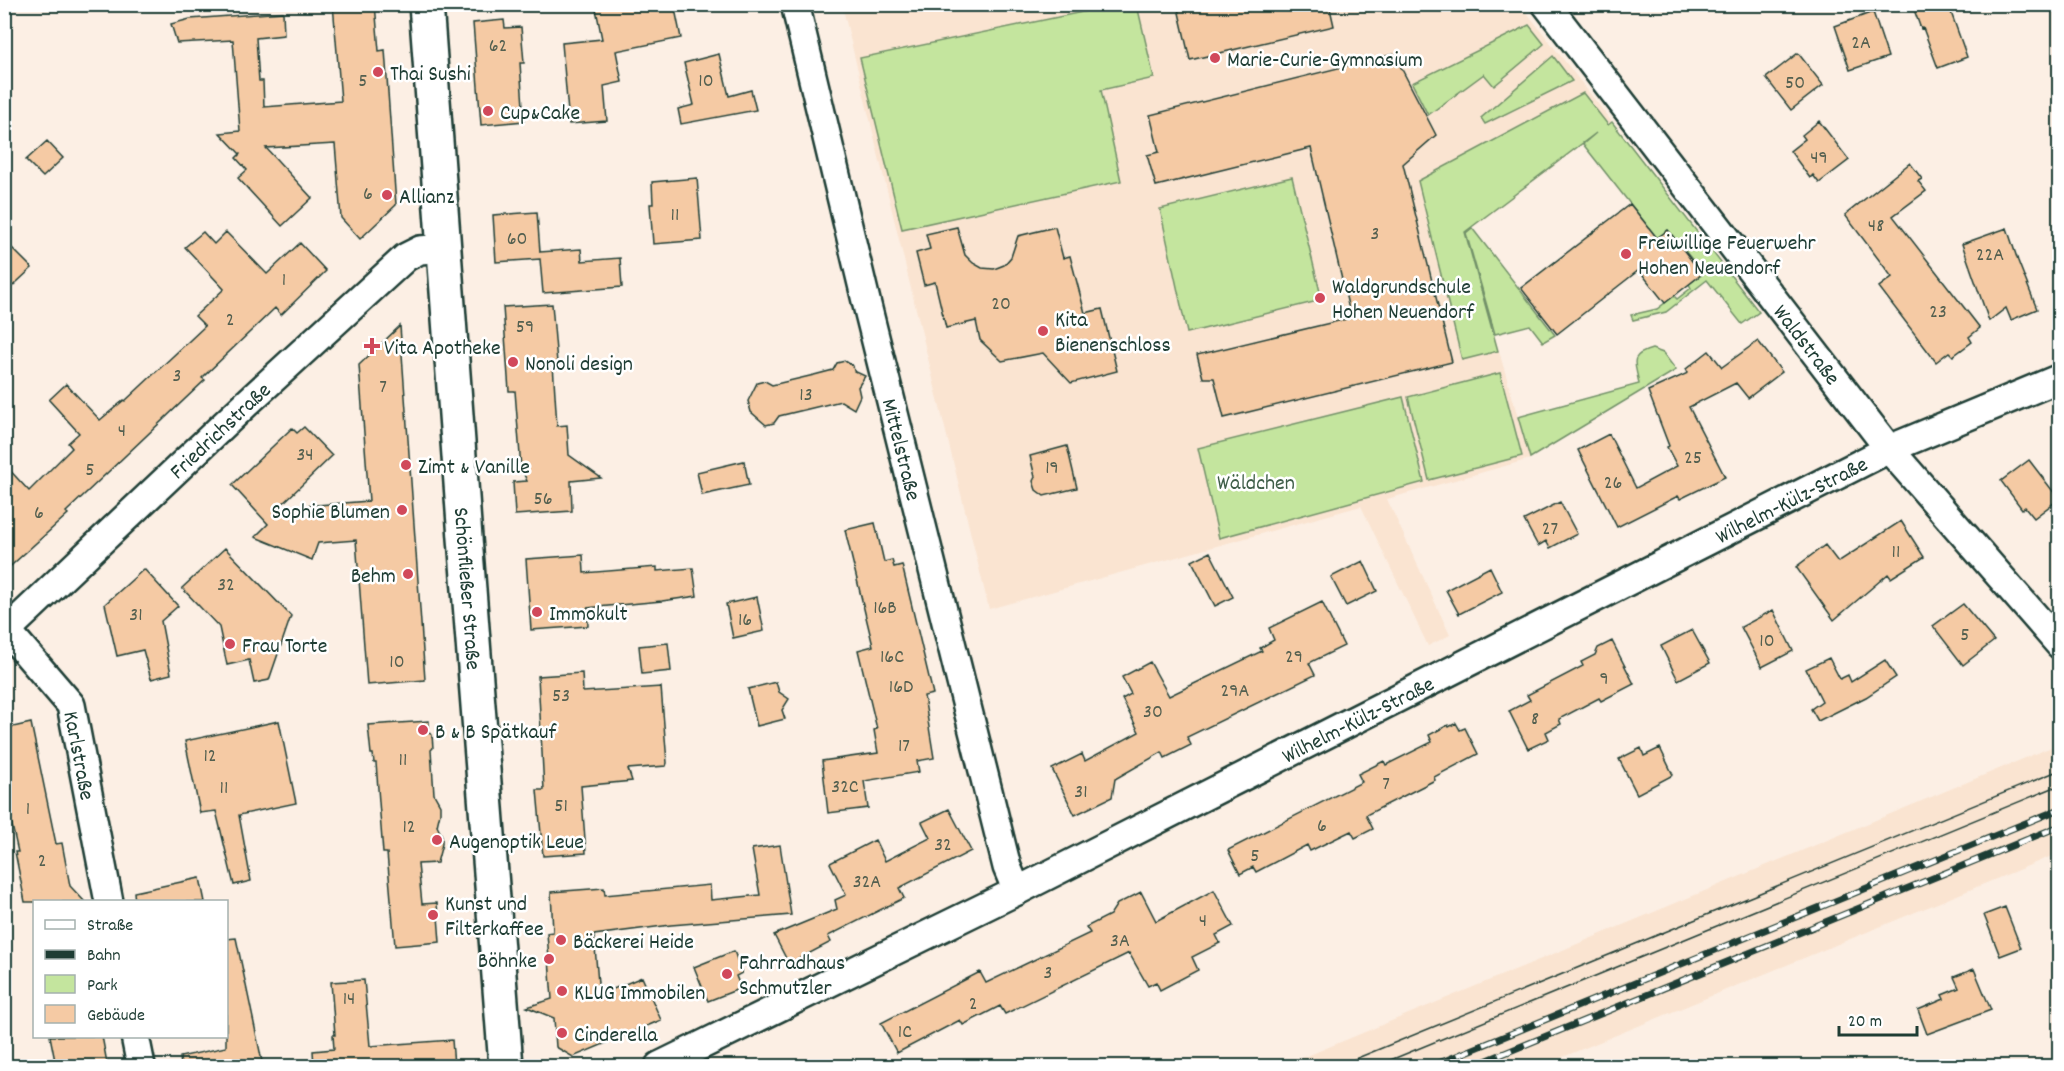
<svg xmlns="http://www.w3.org/2000/svg" width="2064" height="1071" font-family="Dekko,sans-serif">
	<style>
		.built { fill: #fae4d1 }
		.green { fill: #c4e59e; stroke: #729169; stroke-width: 1.5 }
		.building { fill: #f5caa4; stroke: #1f3d34; stroke-width: 1.5 }
		.lines { fill: none; stroke-linecap: round; stroke-linejoin: round }
		.minor-casing { stroke: #1f3d34; stroke-width: 32 }
		.secondary-casing { stroke: #1f3d34; stroke-width: 38 }
		.minor { stroke: #fff; stroke-width: 27 }
		.secondary { stroke: #fff; stroke-width: 33 }
		.tram { stroke: #1f3d34; stroke-width: 1.5 }
		.rail-casing { stroke: #1f3d34; stroke-width: 7 }
		.rail { stroke: #fff; stroke-width: 4.5; stroke-dasharray: 14; stroke-linecap: butt }
		.poi-dot { fill: #d1495b; stroke: #fff; stroke-width: 2 }
		.labels { text-anchor: middle; stroke-width: 5; stroke-linejoin: round; paint-order: stroke }
		.number-label { font-size: 20px; fill: #546050 }
		.poi-label { font-size: 22px; fill: #1f3d34; stroke: #fff; text-anchor: start }
		.street-label { font-size: 22px; fill: #1f3d34; stroke: #fff }
		.park-label { font-size: 22px; fill: #405f49; stroke: #fff }
	</style>
	<rect width="100%" height="100%" fill="#fcefe4"/>
	<filter id="ink" filterUnits="userSpaceOnUse"><feTurbulence type="fractalNoise" baseFrequency=".0167" numOctaves="2"/><feDisplacementMap in="SourceGraphic" scale="12" xChannelSelector="R" yChannelSelector="G"/><feConvolveMatrix kernelMatrix="1 2 1 2 8 2 1 2 1" color-interpolation-filters="sRGB"/></filter>
	<g filter="url(#ink)">
		<path class="built" d="M842,5H1521L1612,122L1465,233L1530,459L1387,499L1450,635L1428,646L1361,506L989,609Z
			M2059,744V853L1541,1066H1283Z"/>
		<path class="green" d="M1116,5H1137L1154,78L1101,90L1121,181L902,229L860,58Z
			M1529,25L1544,44L1494,86L1484,74L1428,115L1412,83Z
			M1553,56L1572,81L1485,124L1481,118Z
			M1583,93L1608,125L1612,122L1759,312L1742,324L1707,280L1666,312L1633,320L1631,315L1657,309L1674,296L1677,299L1691,288L1689,284L1703,273L1668,230L1657,238L1583,144L1596,133L1465,232L1498,351L1462,360L1418,181Z
			M1292,177L1322,300L1187,333L1160,209Z
			M1472,228L1555,335L1543,342L1530,325L1495,334L1466,233Z
			M1652,349L1663,353L1676,370L1530,458L1518,417L1639,384C1636,364 1627,356 1652,349Z
			M1500,373L1522,456L1429,480L1408,397Z
			M1403,397L1424,482L1219,538L1198,448Z"/>
		<path class="building" d="M333,4H375L379,51L385,50L396,205L360,239L341,218L335,144L266,148L312,198L282,226L238,178L247,170L236,158L240,154L220,133L240,131L233,40L177,43L171,24L190,19L283,12L284,35L256,38L259,81H263L264,107L341,101Z
			M595,4H674L681,38L616,51L622,82L604,86L607,121L569,124L562,43L602,39Z
			M1177,4H1329L1334,26L1190,60Z
			M1912,4H1948L1967,57L1938,68L1923,28L1921,29Z
			M1873,12L1888,57L1850,70L1835,26Z
			M504,20L505,28L521,27L524,63H520L524,121L481,125L473,23Z
			M1798,53L1823,85L1791,110L1766,78Z
			M719,54L729,96L751,90L756,110L681,124L678,109L694,105L684,63Z
			M1394,54L1436,135L1403,164L1452,362L1224,418L1214,378H1203L1197,355L1351,318L1311,148L1156,186L1147,155L1159,152L1150,115Z
			M1819,121L1849,160L1819,183L1813,175L1810,178L1790,151L1805,139L1802,135Z
			M47,141L63,158L43,177L26,160Z
			M1910,163L1922,179L1918,181L1926,191L1893,216L1980,328L1969,337L1972,342L1953,356L1949,352L1936,362L1879,287L1892,277L1845,215Z
			M697,178L702,240L653,244L650,204H653L652,182Z
			M1630,204L1657,238L1668,230L1702,274L1665,303L1639,270L1557,334L1521,288Z
			M537,212L540,252L581,249L582,261L620,258L622,287L543,293L540,259L496,262L493,215Z
			M957,227L965,255L973,263L982,268L994,269L1004,265L1011,257L1018,236L1055,227L1063,258L1070,256L1085,313L1102,309L1117,371L1071,383L1043,353L1002,361L980,340L976,321L946,328L935,282L924,285L916,253L930,249L926,234Z
			M2007,228L2018,261L2037,309L2011,320L2006,308L1989,321L1962,244Z
			M203,232L214,244L226,232L267,274L300,243L326,271L281,315L275,308L202,378L205,380L66,512L68,514L4,572V464L29,491L72,448L68,443L79,433L49,400L66,384L100,420L124,400L125,401L205,326L195,316L224,289L185,247Z
			M4,240L32,268L4,294Z
			M552,304L557,363L553,364L557,426L567,425L569,455L601,478L571,481L572,511L515,515L513,482L527,481L521,468L515,391H509L503,307Z
			M400,326L425,680L367,685L356,540L318,543L312,560L255,537L268,524L232,485L292,428L297,433L304,427L332,456L278,508L369,501L359,365Z
			M1758,341L1782,372L1748,398L1736,383L1689,407L1725,477L1680,499L1678,496L1617,527L1578,450L1609,434L1636,488L1677,466L1667,447L1669,446L1648,391L1688,373L1686,369L1709,351L1722,367Z
			M845,361L853,366L854,371L865,376L858,387L860,396L854,409L841,401L779,416L774,423L766,425L751,412L748,401L757,383L765,381L772,385L814,375L833,370L837,363Z
			M1067,446L1077,488L1044,496L1036,490L1033,481L1035,477L1030,456Z
			M2029,460L2059,499L2034,518L2025,507L2022,509L2001,481Z
			M744,461L749,485L702,495L697,472Z
			M1560,502L1577,534L1550,548L1546,541L1538,546L1524,520Z
			M1901,521L1924,557L1891,578L1888,574L1834,620L1796,567L1825,545L1838,562Z
			M875,523L884,562L892,560L894,567L902,565L933,694L924,696L934,758L917,761L919,772L864,781L868,808L828,813L822,761L878,753L874,730L877,729L858,650L873,646L845,530Z
			M225,548L291,616L269,680L254,683L249,660L227,665L219,627L182,588Z
			M1210,552L1233,597L1215,606L1192,561Z
			M583,555L584,573L657,567V571L693,568L697,596L662,601L587,608L588,626L531,630L526,559Z
			M1363,561L1377,591L1346,606L1331,577Z
			M1490,567L1502,592L1459,614L1446,590Z
			M144,569L178,606L161,621L171,674L151,679L143,650L117,656L105,604Z
			M757,597L764,631L733,638L726,604Z
			M1322,602L1344,646L1309,663L1315,675L1187,737L1191,745L1165,758L1162,752L1115,779L1112,797L1075,815L1052,769L1082,754L1085,761L1139,732L1122,699L1131,694L1122,677L1150,662L1169,696L1262,651L1260,648L1274,640L1269,628Z
			M1963,604L1994,641L1963,665L1933,626Z
			M1773,610L1793,651L1762,667L1741,627Z
			M1692,630L1710,663L1678,680L1661,646Z
			M1612,641L1634,684L1601,701L1599,698L1559,719L1561,724L1546,732L1549,739L1528,749L1509,711L1530,700L1527,695L1583,666L1581,662L1595,655L1598,648Z
			M668,643L671,671L642,674L639,646Z
			M1829,658L1840,679L1848,675L1851,682L1885,660L1896,677L1866,697L1818,721L1811,709L1822,701L1806,669Z
			M582,673L583,692L661,687L667,763L666,766L628,769L632,781L581,786L586,853L543,856L537,790H544L538,676Z
			M776,682L779,692L789,699L782,710L785,719L757,726L748,689Z
			M279,721L296,803L239,815L251,881L234,885L216,811L200,813L185,741Z
			M429,721V733L432,735L433,748L431,750L434,794L440,805V813L437,826L442,836V844L437,863L418,864L422,904L437,903L440,942L395,946L387,853H383L376,763H374L373,754H371L368,725Z
			M31,723L56,844L62,843L70,886L85,902H25L15,852H18L4,790V729Z
			M1456,723L1460,730L1465,728L1478,754L1434,777L1435,780L1366,815L1373,829L1355,838L1351,831L1310,851L1307,845L1256,872L1253,867L1240,874L1228,850L1362,782L1358,774L1384,761L1386,765L1432,742L1429,735L1448,725L1449,727Z
			M1641,748L1644,756L1660,748L1673,775L1637,794L1619,759Z
			M949,809L971,851L899,888L904,898L828,936L831,942L789,964L774,935L837,909L835,900L846,895L830,863L875,840L885,861L930,838L922,822Z
			M780,845L791,915L671,925L594,935L599,995L642,977L661,1020L573,1057L556,1047L554,1018L527,1007L552,999L547,933L553,932L551,892L604,888L605,895L710,885L711,900L760,895L752,849Z
			M200,878L205,902H135L134,892Z
			M1214,890L1233,926L1216,935L1220,943L1192,957L1198,970L1160,990L1156,982L1148,986L1129,953L1005,1014L1000,1006L963,1025L960,1020L897,1053L881,1023L980,972L986,983L1090,933L1086,927L1110,915L1117,904L1141,892L1156,921Z
			M2005,907L2021,948L2000,956L1984,915Z
			M236,938L263,1066H181L180,1057L226,1047V939Z
			M734,951L742,973L736,976L741,988L708,1001L694,967Z
			M1974,969L1991,1010L1927,1034L1918,1010L1944,999L1942,995L1959,988L1954,977Z
			M364,980L370,1046L452,1040L454,1066H314L313,1051L334,1049L333,1035H335L331,982Z
			M50,1036H102L107,1063L93,1066H56Z"/>
		<g class="lines">
			<defs>
				<g id="minor">
					<path id="s1" d="M795,4L867,305L1007,867L1017,891"/>
					<path id="s2" d="M1546,4L1889,449L2060,645"/>
					<path id="s3" d="M4,627L71,705L109,902"/>
					<path id="s4" d="M4,633L248,402L406,257L420,250L444,248"/>
					<path d="M135,1036L141,1066"/>
					<path id="s5" d="M659,1066L1017,891L1889,449L2060,378"/>
				</g>
				<g id="secondary">
					<path id="s6" d="M426,4L465,538L506,1066"/>
				</g>
			</defs>
			<use href="#minor" class="minor-casing"/>
			<use href="#secondary" class="secondary-casing"/>
			<use href="#minor" class="minor"/>
			<use href="#secondary" class="secondary"/>
			<path class="tram" d="M1338,1066L2060,770
				M1376,1066L2060,785"/>
			<defs>
				<path id="rail" d="M1432,1066L2060,809
					M1473,1066L2060,826"/>
			</defs>
			<use href="#rail" class="rail-casing"/>
			<use href="#rail" class="rail"/>
		</g>
	</g>
	<g class="poi-dot">
		<circle cx="1215" cy="58" r="6"/>
		<circle cx="378" cy="72" r="6"/>
		<circle cx="488" cy="111" r="6"/>
		<circle cx="387" cy="195" r="6"/>
		<circle cx="1626" cy="254" r="6"/>
		<circle cx="1320" cy="298" r="6"/>
		<circle cx="1043" cy="331" r="6"/>
		<path d="M369 337h6v6h6v6h-6v6h-6v-6h-6v-6h6z"/>
		<circle cx="513" cy="362" r="6"/>
		<circle cx="406" cy="465" r="6"/>
		<circle cx="402" cy="510" r="6"/>
		<circle cx="408" cy="574" r="6"/>
		<circle cx="537" cy="612" r="6"/>
		<circle cx="230" cy="644" r="6"/>
		<circle cx="423" cy="730" r="6"/>
		<circle cx="437" cy="840" r="6"/>
		<circle cx="433" cy="915" r="6"/>
		<circle cx="561" cy="940" r="6"/>
		<circle cx="549" cy="959" r="6"/>
		<circle cx="727" cy="974" r="6"/>
		<circle cx="562" cy="991" r="6"/>
		<circle cx="562" cy="1033" r="6"/>
	</g>
	<g class="labels">
		<g class="number-label">
			<text x="1861" y="48">2A</text>
			<text x="498" y="51">62</text>
			<text x="363" y="86">5</text>
			<text x="706" y="86">10</text>
			<text x="1795" y="88">50</text>
			<text x="1819" y="163">49</text>
			<text x="368" y="199">6</text>
			<text x="675" y="220">11</text>
			<text x="1876" y="231">48</text>
			<text x="1375" y="239">3</text>
			<text x="517" y="244">60</text>
			<text x="1990" y="260">22A</text>
			<text x="284" y="285">1</text>
			<text x="1001" y="309">20</text>
			<text x="1938" y="317">23</text>
			<text x="230" y="325">2</text>
			<text x="525" y="332">59</text>
			<text x="177" y="381">3</text>
			<text x="383" y="392">7</text>
			<text x="806" y="400">13</text>
			<text x="122" y="436">4</text>
			<text x="305" y="460">34</text>
			<text x="1693" y="463">25</text>
			<text x="1052" y="473">19</text>
			<text x="90" y="475">5</text>
			<text x="1613" y="488">26</text>
			<text x="543" y="504">56</text>
			<text x="39" y="518">6</text>
			<text x="1550" y="534">27</text>
			<text x="1896" y="557">11</text>
			<text x="226" y="590">32</text>
			<text x="885" y="613">16B</text>
			<text x="136" y="620">31</text>
			<text x="745" y="625">16</text>
			<text x="1965" y="640">5</text>
			<text x="1767" y="646">10</text>
			<text x="892" y="662">16C</text>
			<text x="1294" y="662">29</text>
			<text x="397" y="667">10</text>
			<text x="1604" y="684">9</text>
			<text x="901" y="692">16D</text>
			<text x="1235" y="696">29A</text>
			<text x="561" y="701">53</text>
			<text x="1153" y="717">30</text>
			<text x="1535" y="724">8</text>
			<text x="904" y="751">17</text>
			<text x="210" y="761">12</text>
			<text x="403" y="765">11</text>
			<text x="1386" y="789">7</text>
			<text x="845" y="792">32C</text>
			<text x="224" y="793">11</text>
			<text x="1081" y="797">31</text>
			<text x="561" y="811">51</text>
			<text x="28" y="814">1</text>
			<text x="1322" y="831">6</text>
			<text x="409" y="832">12</text>
			<text x="943" y="850">32</text>
			<text x="1255" y="861">5</text>
			<text x="42" y="866">2</text>
			<text x="867" y="887">32A</text>
			<text x="1203" y="926">4</text>
			<text x="1120" y="946">3A</text>
			<text x="1048" y="978">3</text>
			<text x="349" y="1004">14</text>
			<text x="973" y="1009">2</text>
			<text x="905" y="1037">1C</text>
		</g>
		<g class="poi-label">
			<text x="1227" y="66">Marie-Curie-Gymnasium</text>
			<text x="390" y="80">Thai Sushi</text>
			<text x="500" y="119">Cup&amp;Cake</text>
			<text x="399" y="203">Allianz</text>
			<text x="1638" y="249">Freiwillige Feuerwehr<tspan x="1638" dy="25">Hohen Neuendorf</tspan></text>
			<text x="1332" y="293">Waldgrundschule<tspan x="1332" dy="25">Hohen Neuendorf</tspan></text>
			<text x="1055" y="326">Kita<tspan x="1055" dy="25">Bienenschloss</tspan></text>
			<text x="384" y="354">Vita Apotheke</text>
			<text x="525" y="370">Nonoli design</text>
			<text x="418" y="473">Zimt &amp; Vanille</text>
			<text x="390" y="518" text-anchor="end">Sophie Blumen</text>
			<text x="396" y="582" text-anchor="end">Behm</text>
			<text x="549" y="620">Immokult</text>
			<text x="242" y="652">Frau Torte</text>
			<text x="435" y="738">B &amp; B Spätkauf</text>
			<text x="449" y="848">Augenoptik Leue</text>
			<text x="445" y="910">Kunst und<tspan x="445" dy="25">Filterkaffee</tspan></text>
			<text x="573" y="948">Bäckerei Heide</text>
			<text x="537" y="967" text-anchor="end">Böhnke</text>
			<text x="739" y="969">Fahrradhaus<tspan x="739" dy="25">Schmutzler</tspan></text>
			<text x="574" y="999">KLUG Immobilen</text>
			<text x="574" y="1041">Cinderella</text>
		</g>
		<g class="street-label">
			<text dy="8" stroke="none"><textPath href="#s2" startOffset="429">Waldstraße</textPath></text>
			<text dy="8" stroke="none"><textPath href="#s4" startOffset="296">Friedrichstraße</textPath></text>
			<text dy="8" stroke="none"><textPath href="#s1" startOffset="458">Mittelstraße</textPath></text>
			<text dy="8" stroke="none"><textPath href="#s5" startOffset="1266">Wilhelm-Külz-Straße</textPath></text>
			<text dy="8" stroke="none"><textPath href="#s6" startOffset="586">Schönfließer Straße</textPath></text>
			<text dy="8" stroke="none"><textPath href="#s5" startOffset="780">Wilhelm-Külz-Straße</textPath></text>
			<text dy="8" stroke="none"><textPath href="#s3" startOffset="154">Karlstraße</textPath></text>
		</g>
		<g class="park-label">
			<text x="1256" y="489">Wäldchen</text>
		</g>
	</g>
	<rect width="2064" height="1071" fill="none" stroke="#fff" stroke-width="24"/>
	<rect x="12" y="12" width="2040" height="1047" fill="none" stroke="#1f3d34" stroke-width="2" filter="url(#ink)"/>
	<rect x="33" y="900" width="195" height="138" fill="#ffffff" stroke="#a5b1ae" stroke-width="1.5"/>
	<rect x="45" y="920" width="30" height="9" fill="#ffffff" stroke="#a5b1ae" stroke-width="1.5"/>
	<text x="87" y="930" font-size="18" fill="#1f3d34">Straße</text>
	<rect x="45" y="950" width="30" height="9" fill="#1f3d34" stroke="#a5b1ae" stroke-width="1.5"/>
	<text x="87" y="960" font-size="18" fill="#1f3d34">Bahn</text>
	<rect x="45" y="975" width="30" height="18" fill="#c4e59e" stroke="#a5b1ae" stroke-width="1.5"/>
	<text x="87" y="990" font-size="18" fill="#1f3d34">Park</text>
	<rect x="45" y="1005" width="30" height="18" fill="#f5caa4" stroke="#a5b1ae" stroke-width="1.5"/>
	<text x="87" y="1020" font-size="18" fill="#1f3d34">Gebäude</text>
	<path d="M1839 1026v9h78v-9" fill="none" stroke="#1f3d34" stroke-width="3"/>
	<text x="1848" y="1026" font-size="18" fill="#1f3d34" stroke="#ffffff" stroke-width="4.5" paint-order="stroke">20 m</text>
</svg>
